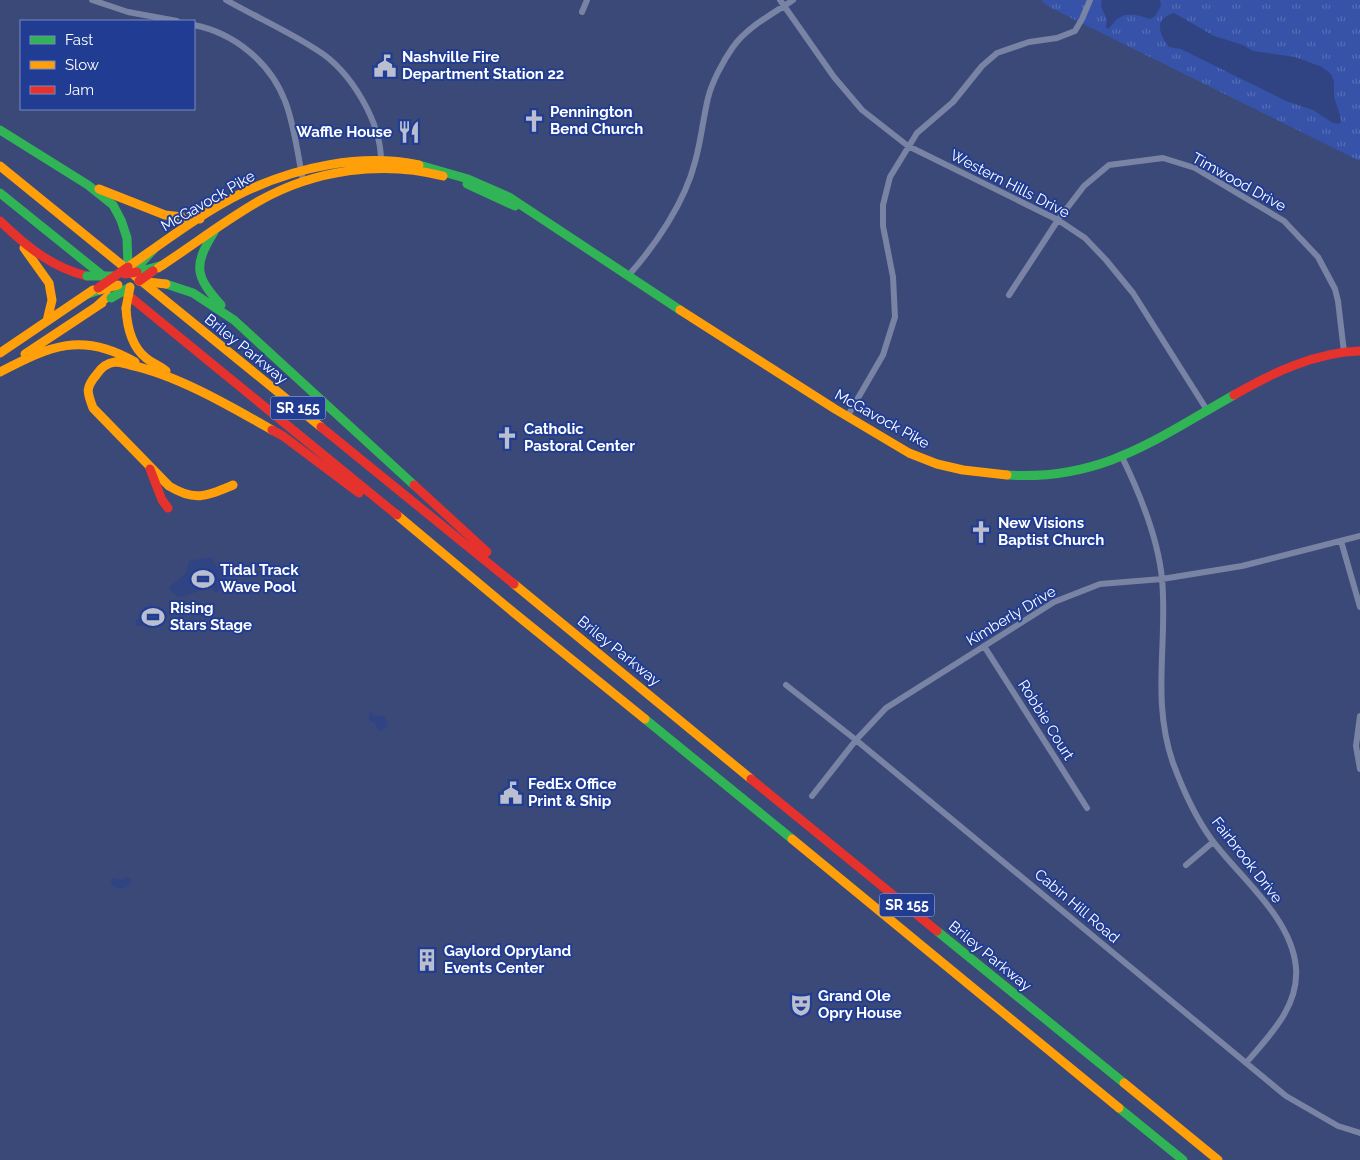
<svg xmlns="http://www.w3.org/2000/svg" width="1360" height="1160" font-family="Raleway,sans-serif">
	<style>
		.grass { fill: url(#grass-tufts) }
		.water { fill: #304483 }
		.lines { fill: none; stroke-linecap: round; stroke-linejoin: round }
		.street { stroke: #7983a4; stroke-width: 6 }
		.fast { stroke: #30b455; stroke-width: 9 }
		.slow { stroke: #ff9f0a; stroke-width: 9 }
		.jam { stroke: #e5322d; stroke-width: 9 }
		.fast-bridge { stroke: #30b455; stroke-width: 9 }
		.slow-bridge { stroke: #ff9f0a; stroke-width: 9 }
		.jam-bridge { stroke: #e5322d; stroke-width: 9 }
		.labels { text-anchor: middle; stroke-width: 4; stroke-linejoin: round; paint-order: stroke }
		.shield { fill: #213c93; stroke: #bcc4df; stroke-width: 1 }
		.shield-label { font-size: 14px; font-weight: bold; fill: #fff }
		.poi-label { font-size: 15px; font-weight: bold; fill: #fff; stroke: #213c93; text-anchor: start }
		.street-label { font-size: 15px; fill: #fff; stroke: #213c93 }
	</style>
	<defs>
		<pattern id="grass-tufts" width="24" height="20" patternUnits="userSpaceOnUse" patternTransform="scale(1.25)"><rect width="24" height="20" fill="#3653a9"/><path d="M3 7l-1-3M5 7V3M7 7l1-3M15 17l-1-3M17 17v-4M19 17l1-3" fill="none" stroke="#546db6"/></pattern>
	</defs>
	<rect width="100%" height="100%" fill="#3b4979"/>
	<path class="grass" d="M1041,0H1360V161L1049,7Z"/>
	<path class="water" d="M1102,0H1160L1161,6L1155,16L1150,19C1139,15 1128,11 1117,19C1113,22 1112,26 1108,29L1106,27L1107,20L1101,6Z
		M1174,13L1214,36L1243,45L1253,51L1295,57L1322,67L1331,74L1334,82V97L1340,115L1341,122L1339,124L1333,123L1313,110L1286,101L1181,49L1169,47C1160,34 1152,20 1174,13Z
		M211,557L216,566L230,572L222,589L215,593L210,586L206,585L205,590C188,591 180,607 169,587L186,573L189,561Z
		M155,607L162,612L164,611L161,624L135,626L136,620L146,614L148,616Z
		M372,712L374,716H384L388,723L386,728L381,731L378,730L374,722L369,721V713Z
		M127,877L131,879V883C121,891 122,889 112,885L111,880L113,878L121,880Z"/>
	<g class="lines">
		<path class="street" d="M92,0L128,12L177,21
			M226,0C256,17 288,31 317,50C351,71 382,123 381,163
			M780,0L834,77L862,110L908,146L1058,220L1085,238L1106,260L1133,293L1207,410
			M582,12L587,0
			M194,25C234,33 270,62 285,101C293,120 298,154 302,176
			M628,276C655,246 685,202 695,162C701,141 703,119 708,98C712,82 723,61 733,47C748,26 773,14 793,0
			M1009,295L1058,220L1084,186L1109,165L1163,158L1195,168L1284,221L1318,257L1335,289L1338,301L1344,352
			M847,417L883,355L895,317L893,277L883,226V205L890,177L917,133L953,102L982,66L997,53L1029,42L1057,38L1075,31L1082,19L1090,0
			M1122,457C1140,494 1158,537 1162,579C1168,643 1151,699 1173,763C1183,790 1195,817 1212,840C1241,879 1292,918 1296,968C1299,1007 1269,1036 1246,1063
			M1341,541L1360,607
			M984,646L1087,808
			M786,685L856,740L1286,1096L1338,1126L1360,1133
			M1360,716L1356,746L1360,769
			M812,796L856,740L886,708L1054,602L1100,584L1162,579L1242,566L1360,536
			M1186,865L1213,842"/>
		<path class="fast" d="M0,130L88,185L113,205L121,220L127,238L128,267
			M419,165L468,179L509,197L680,310
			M467,184L515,206
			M0,193L108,280
			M214,232C193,266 195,276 221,305
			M141,271L163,265
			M137,272L142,262L154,249
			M166,284L193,293L234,320L414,485
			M88,294L100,290
			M1007,475C1102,481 1156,439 1234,395
			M645,719L792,839
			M937,931L1124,1083
			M1119,1108L1183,1160"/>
		<path class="slow" d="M0,166L321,427
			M99,189L165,215L200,219
			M24,248L49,283L52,300L47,321
			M128,267C165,241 203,212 244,192C297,167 361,153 419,165
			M158,268C192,246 224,221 259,201C314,170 382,160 443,176
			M96,307L108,296
			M126,308C127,327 131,346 146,358C152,363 160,366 166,371
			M680,310L835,409L909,453L937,464L963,470L1007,475
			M0,353L93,290
			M25,354L102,303
			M0,372C50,346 82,331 135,362
			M233,485C207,496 195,502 169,486L93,408C87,392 85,388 97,374C101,368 107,363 115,362C120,362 126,364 130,365C177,375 230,406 272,430
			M397,515L513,612L645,719
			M514,584L751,779
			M792,839L1119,1108
			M1124,1083L1218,1160"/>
		<path class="jam" d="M0,221C26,246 51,267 87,276
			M123,291L397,515
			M1234,395C1272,373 1316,352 1360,351
			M321,427L514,584
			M272,430L283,436L359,493
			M150,469L162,500L168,508
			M414,485L487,552
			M751,779L937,931"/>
		<path class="fast-bridge" d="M87,276H114
			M111,298L130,287"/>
		<path class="slow-bridge" d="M139,281L166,284
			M100,290L118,285
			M126,308L130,287"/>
		<path class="jam-bridge" d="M125,274L137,272
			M139,281L153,271
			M98,288L128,267"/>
	</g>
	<defs>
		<symbol id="civic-bare" viewBox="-9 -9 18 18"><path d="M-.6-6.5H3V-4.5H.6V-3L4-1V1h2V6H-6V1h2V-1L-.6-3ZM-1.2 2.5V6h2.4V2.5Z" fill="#babfd0" stroke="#213c93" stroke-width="2.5" paint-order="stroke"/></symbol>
		<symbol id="church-bare" viewBox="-9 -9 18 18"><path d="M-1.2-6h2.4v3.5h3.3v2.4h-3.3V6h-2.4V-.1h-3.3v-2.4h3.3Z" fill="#babfd0" stroke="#213c93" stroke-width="2.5" paint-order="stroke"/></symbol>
		<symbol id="restaurant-bare" viewBox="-9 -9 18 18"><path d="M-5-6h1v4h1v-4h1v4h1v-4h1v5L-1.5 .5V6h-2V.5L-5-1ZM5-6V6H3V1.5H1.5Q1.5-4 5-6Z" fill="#babfd0" stroke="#213c93" stroke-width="2.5" paint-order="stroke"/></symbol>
		<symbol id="stadium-bare" viewBox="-9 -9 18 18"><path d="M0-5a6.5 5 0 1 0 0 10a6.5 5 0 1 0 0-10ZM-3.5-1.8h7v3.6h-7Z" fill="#babfd0" stroke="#213c93" stroke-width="2.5" paint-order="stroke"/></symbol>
		<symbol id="building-bare" viewBox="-9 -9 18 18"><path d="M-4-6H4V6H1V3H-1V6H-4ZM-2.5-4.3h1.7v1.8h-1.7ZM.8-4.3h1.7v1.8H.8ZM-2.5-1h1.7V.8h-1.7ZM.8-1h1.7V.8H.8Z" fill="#babfd0" stroke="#213c93" stroke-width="2.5" paint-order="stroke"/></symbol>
		<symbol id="theatre-bare" viewBox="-9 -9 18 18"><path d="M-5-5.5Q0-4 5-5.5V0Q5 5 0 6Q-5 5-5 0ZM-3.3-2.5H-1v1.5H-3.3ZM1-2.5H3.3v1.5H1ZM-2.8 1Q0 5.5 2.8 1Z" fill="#babfd0" stroke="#213c93" stroke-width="2.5" paint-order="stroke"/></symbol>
	</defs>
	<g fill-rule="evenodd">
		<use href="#civic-bare" x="369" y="50" width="32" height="32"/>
		<use href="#church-bare" x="518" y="105" width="32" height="32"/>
		<use href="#restaurant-bare" x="393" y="116" width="32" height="32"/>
		<use href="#church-bare" x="491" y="422" width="32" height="32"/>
		<use href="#church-bare" x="965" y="516" width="32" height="32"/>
		<use href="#stadium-bare" x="187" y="563" width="32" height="32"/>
		<use href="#stadium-bare" x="137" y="601" width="32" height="32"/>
		<use href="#civic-bare" x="495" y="777" width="32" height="32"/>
		<use href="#building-bare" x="411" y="944" width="32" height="32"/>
		<use href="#theatre-bare" x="785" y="989" width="32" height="32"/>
	</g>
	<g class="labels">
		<g class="shield">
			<rect x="270.5" y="396.5" width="55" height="23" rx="4"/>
			<rect x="879.5" y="893.5" width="55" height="23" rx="4"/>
		</g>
		<g class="shield-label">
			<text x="298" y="413">SR 155</text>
			<text x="907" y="910">SR 155</text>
		</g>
		<g class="poi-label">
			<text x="402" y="62">Nashville Fire<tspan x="402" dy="17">Department Station 22</tspan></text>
			<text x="550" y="117">Pennington<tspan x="550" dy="17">Bend Church</tspan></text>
			<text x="392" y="137" text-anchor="end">Waffle House</text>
			<text x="524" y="434">Catholic<tspan x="524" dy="17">Pastoral Center</tspan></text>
			<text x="998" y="528">New Visions<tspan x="998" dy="17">Baptist Church</tspan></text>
			<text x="220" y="575">Tidal Track<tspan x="220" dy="17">Wave Pool</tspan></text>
			<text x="170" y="613">Rising<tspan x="170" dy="17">Stars Stage</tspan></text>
			<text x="528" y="789">FedEx Office<tspan x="528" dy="17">Print &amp; Ship</tspan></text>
			<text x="444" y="956">Gaylord Opryland<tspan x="444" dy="17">Events Center</tspan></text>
			<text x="818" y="1001">Grand Ole<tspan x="818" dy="17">Opry House</tspan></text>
		</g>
		<g class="street-label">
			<text transform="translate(1239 182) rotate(29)" y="5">Timwood Drive</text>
			<text transform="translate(1010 184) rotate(27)" y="5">Western Hills Drive</text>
			<text transform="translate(208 201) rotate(-30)" y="5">McGavock Pike</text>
			<text transform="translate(246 349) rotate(39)" y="5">Briley Parkway</text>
			<text transform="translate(882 419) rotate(29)" y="5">McGavock Pike</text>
			<text transform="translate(1011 616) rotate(-31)" y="5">Kimberly Drive</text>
			<text transform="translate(619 651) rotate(39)" y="5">Briley Parkway</text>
			<text transform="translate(1046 720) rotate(58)" y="5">Robbie Court</text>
			<text transform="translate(1247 860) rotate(52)" y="5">Fairbrook Drive</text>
			<text transform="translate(1077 906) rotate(40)" y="5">Cabin Hill Road</text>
			<text transform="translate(990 956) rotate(39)" y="5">Briley Parkway</text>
		</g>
	</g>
	<rect x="20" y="20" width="175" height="90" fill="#213c93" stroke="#7a8abe"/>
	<rect x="30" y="36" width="25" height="8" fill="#30b455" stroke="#7a8abe"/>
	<text x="65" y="45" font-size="15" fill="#ffffff">Fast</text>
	<rect x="30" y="61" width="25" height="8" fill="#ff9f0a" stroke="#7a8abe"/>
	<text x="65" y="70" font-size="15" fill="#ffffff">Slow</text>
	<rect x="30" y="86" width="25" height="8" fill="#e5322d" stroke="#7a8abe"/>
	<text x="65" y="95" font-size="15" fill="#ffffff">Jam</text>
</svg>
